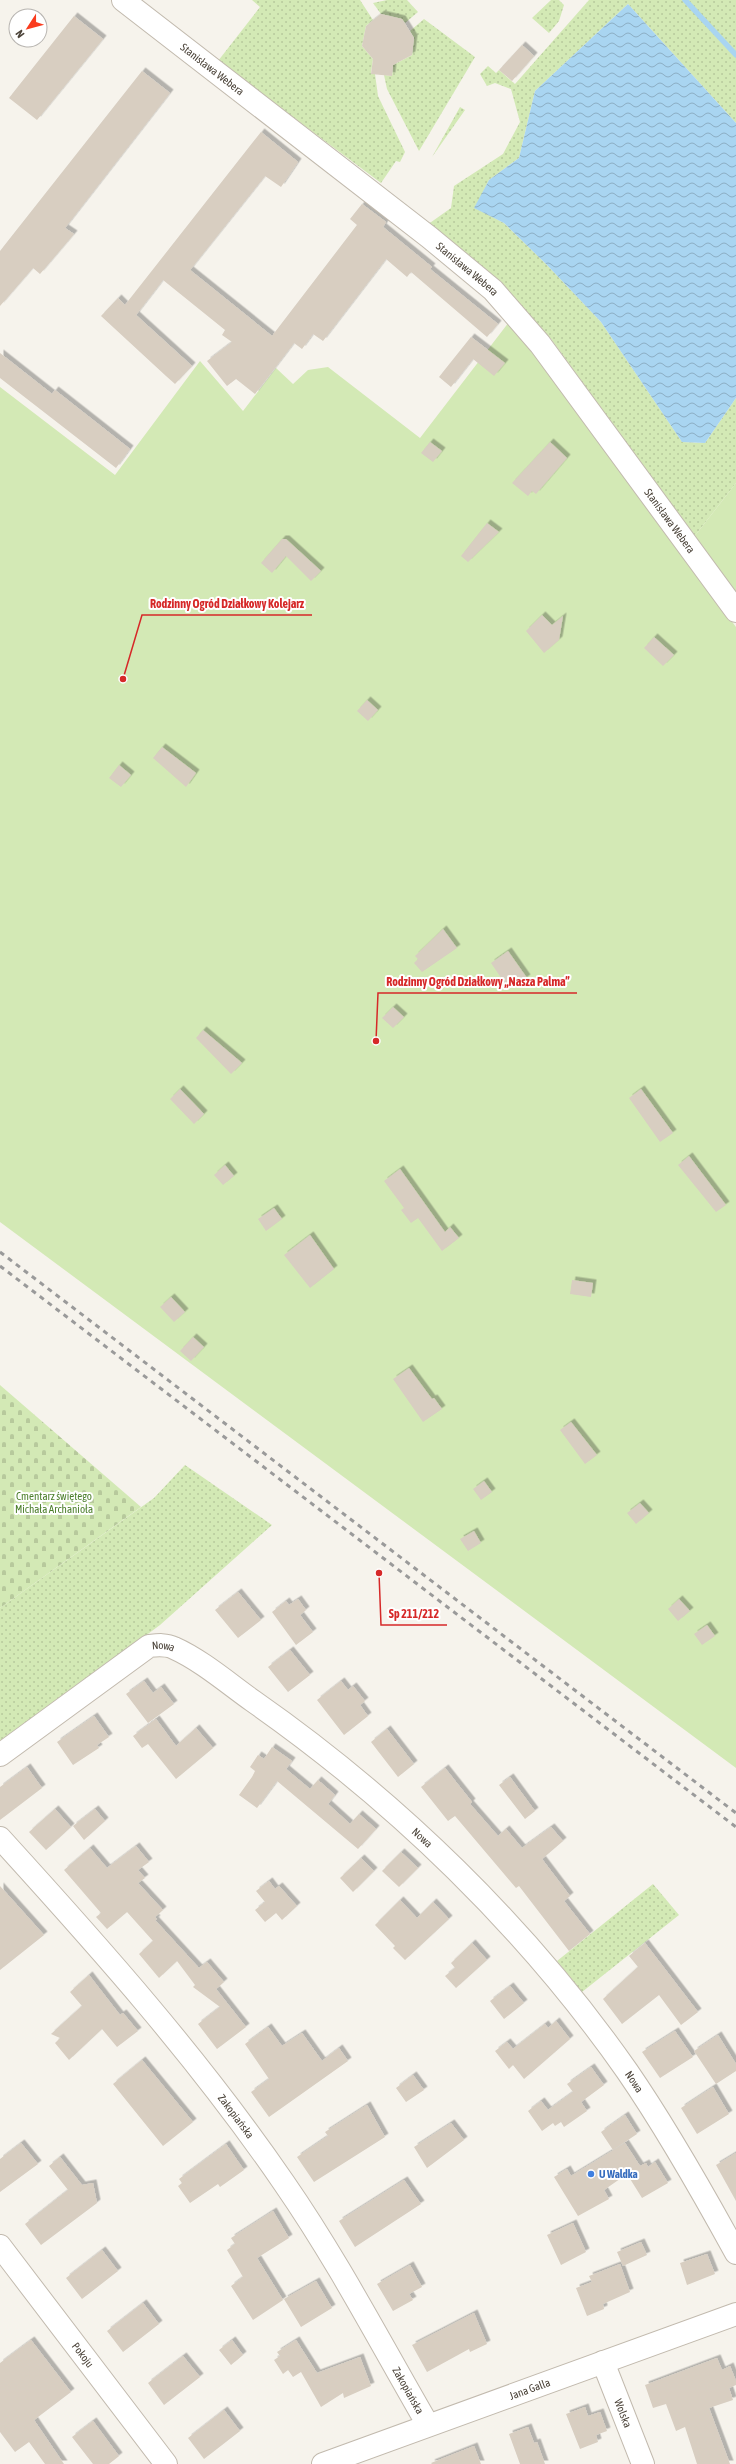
<svg xmlns="http://www.w3.org/2000/svg" width="736" height="2464" font-family="'Asap Condensed',sans-serif">
	<style>
		.grass { fill: url(#grass-dots) }
		.cemetery { fill: url(#cemetery-stones) }
		.garden { fill: #d3e9b5 }
		.water { fill: url(#water-waves) }
		.lines { fill: none; stroke-linecap: round; stroke-linejoin: round }
		.stream { stroke: #a9d5f1; stroke-width: 5.5 }
		.building { fill: #d8cec1; filter: url(#shadow) }
		.minor-casing { stroke: #c2baae; stroke-width: 24 }
		.minor { stroke: #fff; stroke-width: 22 }
		.rail { stroke: #9a9a9a; stroke-width: 3; stroke-dasharray: 5 5; stroke-linecap: butt }
		.shop-dot { fill: #3f7fe0; stroke: #fff; stroke-width: 1.5 }
		.labels { text-anchor: middle; stroke-width: 4; stroke-linejoin: round; paint-order: stroke }
		.street-label { font-size: 11px; fill: #4b4339; stroke: #fff }
		.park-label { font-size: 11px; fill: #4b7e2b; stroke: #fff }
		.shop-label { font-size: 11px; font-weight: bold; fill: #366cbe; stroke: #fff; text-anchor: start }
		.leader { fill: none; stroke: #d62828; stroke-width: 1.5 }
		.callout-dot { fill: #d62828; stroke: #fff; stroke-width: 1.5 }
		.callout-label { font-size: 12px; text-anchor: middle; font-weight: bold; fill: #d62828; stroke: #fff; stroke-width: 4; stroke-linejoin: round; paint-order: stroke }
	</style>
	<defs>
		<pattern id="grass-dots" width="8" height="8" patternUnits="userSpaceOnUse"><rect width="8" height="8" fill="#d3e9b5"/><path d="M2 2h.1M6 6h.1" fill="none" stroke="#b7c99c" stroke-width="1.8" stroke-linecap="round"/></pattern>
		<pattern id="cemetery-stones" width="16" height="16" patternUnits="userSpaceOnUse"><rect width="16" height="16" fill="#d3e9b5"/><path d="M2 7V4a2 2 0 0 1 4 0v3zM10 15v-3a2 2 0 0 1 4 0v3z" fill="#b7c99c"/></pattern>
		<pattern id="water-waves" width="16" height="10" patternUnits="userSpaceOnUse"><rect width="16" height="10" fill="#a9d5f1"/><path d="M0 5q4-4 8 0t8 0" fill="none" stroke="#8caec4"/></pattern>
		<filter id="shadow"><feDropShadow dx="3.5" dy="-3.5" stdDeviation="0" flood-color="#0004"/></filter>
	</defs>
	<rect width="100%" height="100%" fill="#f6f3ec"/>
	<path class="grass" d="M252,0H360L373,20L366,26L362,46L373,59L371,73L375,74L378,96L405,152L400,162L396,161L381,183L218,61L260,7Z
		M387,0H407L418,12L405,23L402,19L381,14L373,3Z
		M551,0H559L564,5L559,21L549,33L532,18Z
		M589,0H736V123L628,4L535,91L519,158L489,180L475,208L504,223L547,265L601,322L682,442L705,443L736,398V483L694,537L551,339L498,281L427,225L451,208L454,186L503,154L520,122L511,89L495,83L487,86L480,74L488,66L496,73L499,70L515,84Z
		M424,19L475,57L419,151L387,89L384,75L392,76L393,65L412,55L414,38L410,31Z
		M460,107L465,110L432,157Z
		M185,1465L272,1525L160,1625L0,1744V1608L154,1498Z
		M653,1884L679,1915L582,1992L557,1961Z"/>
	<path class="cemetery" d="M0,1385L141,1507L0,1608Z"/>
	<path class="garden" d="M509,322L516,329L736,627V1768L0,1222V387L115,475L200,361L243,411L276,368L293,384L308,370L328,367L420,438Z
		M736,483V594L694,537Z"/>
	<path class="water" d="M628,4L736,123V398L705,443L682,442L601,322L547,265L504,223L474,208L489,180L519,158L535,91Z"/>
	<g class="lines">
		<path class="stream" d="M685,0L736,55"/>
	</g>
	<path class="building" d="M381,14L402,19L414,38L412,55L393,65L392,76L371,74L373,59L362,46L366,26Z
		M74,16L103,39L37,120L9,98Z
		M522,45L534,56L512,81L499,70Z
		M142,71L170,93L65,228L74,234L40,274L33,268L0,306V251Z
		M261,132L298,162L281,187L265,176L190,270L272,336L357,225L350,219L362,204L386,222L383,227L432,267L430,269L498,324L487,337L411,272L407,277L386,259L323,341L313,334L302,349L294,343L255,394L236,379L227,386L207,361L232,342L222,335L225,330L163,280L136,315L192,366L175,384L166,376L101,316L118,298L125,305Z
		M471,337L505,363L494,376L473,359L451,387L439,377Z
		M0,353L52,394L55,390L130,449L116,468L0,378Z
		M430,442L442,451L433,462L421,453Z
		M550,442L567,458L536,494L532,491L528,496L512,483Z
		M487,523L499,532L468,562L461,556Z
		M282,539H286L321,571L311,581L286,556L272,573L261,563Z
		M542,615L552,625L563,616L559,640L544,653L526,631Z
		M654,637L674,655L663,666L644,648Z
		M367,700L378,710L368,721L357,711Z
		M162,747L196,773L186,787L153,758Z
		M119,765L131,775L121,787L109,778Z
		M443,929L457,948L422,972L414,963L418,959L415,956Z
		M508,951L527,978L514,987L512,985L508,988L491,963Z
		M393,1007L404,1017L393,1028L382,1018Z
		M203,1030L242,1063L231,1074L196,1038Z
		M180,1089L204,1114L194,1124L170,1099Z
		M641,1089L673,1133L660,1142L629,1098Z
		M689,1156L726,1205L716,1212L678,1165Z
		M225,1165L234,1176L223,1185L214,1175Z
		M400,1169L445,1232L450,1227L459,1238L442,1251L418,1218L411,1223L401,1210L404,1208L384,1181Z
		M274,1208L282,1219L266,1231L258,1219Z
		M310,1235L334,1269L310,1288L284,1255Z
		M572,1280L593,1283L591,1297L570,1294Z
		M171,1297L185,1312L174,1322L160,1307Z
		M193,1337L204,1347L191,1361L180,1351Z
		M409,1368L432,1399L434,1398L442,1409L423,1422L393,1379Z
		M571,1422L597,1455L585,1464L560,1430Z
		M484,1481L492,1492L481,1500L473,1489Z
		M640,1503L649,1513L636,1524L627,1513Z
		M474,1531L481,1543L468,1551L460,1539Z
		M238,1592L261,1620L238,1638L215,1610Z
		M298,1599L306,1610L300,1615L313,1632L296,1645L272,1612L286,1601L289,1605Z
		M679,1599L690,1611L678,1621L668,1609Z
		M707,1625L715,1636L702,1645L694,1634Z
		M290,1650L310,1675L288,1692L268,1667Z
		M144,1681L153,1693L161,1687L174,1704L148,1723L126,1694Z
		M341,1681L348,1690L353,1686L365,1701L360,1705L368,1716L344,1735L317,1700Z
		M94,1716L109,1737L97,1745L99,1748L73,1765L57,1742Z
		M156,1719L176,1746L196,1728L213,1748L176,1779L148,1744L142,1748L133,1736Z
		M387,1729L414,1764L398,1777L371,1742Z
		M272,1747L292,1761L286,1769L310,1789L318,1780L335,1795L328,1804L350,1824L359,1814L376,1829L358,1849L277,1781L257,1808L239,1795L252,1777L255,1771L250,1767L258,1755L264,1759Z
		M27,1767L42,1788L0,1820V1787Z
		M445,1768L472,1802L470,1804L498,1836L506,1829L522,1848L551,1827L563,1841L542,1859L570,1896L564,1901L590,1934L569,1951L519,1886L516,1888L455,1816L448,1821L421,1787Z
		M510,1777L535,1811L525,1819L499,1785Z
		M55,1809L71,1827L46,1850L29,1832Z
		M95,1809L105,1821L84,1840L73,1826Z
		M136,1846L149,1862L138,1870L145,1878L138,1883L163,1910L155,1917L157,1919L155,1920L199,1968L207,1962L224,1982L216,1989L246,2027L217,2049L198,2024L220,2007L193,1987L195,1985L177,1961L159,1978L139,1954L153,1941L127,1912L107,1929L96,1917L101,1913L64,1870L90,1848L107,1868Z
		M401,1852L418,1868L399,1887L382,1871Z
		M361,1858L374,1871L353,1892L340,1878Z
		M269,1881L275,1889L279,1886L297,1906L282,1920L276,1913L265,1922L255,1910L265,1902L256,1891Z
		M0,1886L44,1935L0,1970Z
		M400,1900L417,1918L433,1902L449,1919L405,1960L393,1948L395,1946L375,1925Z
		M472,1943L487,1960L456,1988L445,1976L455,1968L451,1963Z
		M645,1943L698,2012L681,2025L659,1995L622,2024L603,1999L638,1967L629,1956Z
		M89,1975L120,2015L123,2013L138,2031L117,2047L102,2029L69,2060L55,2043L60,2038L51,2034L82,2006L70,1992Z
		M510,1986L524,2003L504,2019L490,2001Z
		M556,2021L570,2039L524,2079L513,2065L509,2069L495,2051L507,2042L513,2049L545,2024L548,2028Z
		M268,2027L282,2046L302,2033L322,2061L339,2048L348,2061L269,2117L251,2092L269,2079L245,2044Z
		M675,2031L693,2057L660,2078L642,2052Z
		M718,2035L736,2064V2071L716,2084L694,2051Z
		M142,2060L193,2122L163,2146L113,2084Z
		M591,2067L604,2085L581,2102L587,2111L564,2127L561,2122L555,2126L553,2123L542,2131L528,2111L541,2101L548,2110L573,2092L567,2084Z
		M413,2075L424,2090L406,2102L396,2088Z
		M713,2087L729,2114L697,2134L681,2108Z
		M367,2105L385,2137L314,2182L297,2157L328,2136L325,2132Z
		M625,2115L637,2134L613,2150L601,2132Z
		M451,2123L464,2140L427,2168L414,2147Z
		M21,2143L38,2164L0,2192V2159Z
		M625,2143L640,2166L646,2163L648,2167L655,2162L668,2183L642,2198L627,2174L604,2190L609,2199L578,2216L554,2177L567,2169L571,2176Z
		M226,2144L244,2170L220,2187L218,2184L190,2203L178,2186L182,2183L179,2179Z
		M736,2153V2201L716,2165Z
		M60,2157L82,2185L93,2183L97,2203L41,2245L25,2224L68,2190L49,2166Z
		M404,2180L421,2204L355,2247L339,2221Z
		M273,2211L289,2238L257,2258L283,2300L253,2320L231,2286L243,2277L227,2250L235,2244L231,2238Z
		M573,2223L586,2252L561,2265L547,2235Z
		M641,2242L647,2255L623,2266L617,2252Z
		M102,2250L118,2271L82,2299L66,2278Z
		M707,2254L715,2274L687,2285L680,2263Z
		M620,2264L630,2292L603,2304L604,2309L587,2316L576,2288L592,2282L589,2276Z
		M410,2265L422,2287L409,2294L413,2300L393,2311L377,2284Z
		M316,2281L332,2308L301,2327L284,2299Z
		M143,2303L159,2324L123,2352L107,2331Z
		M474,2313L487,2344L470,2352L469,2349L427,2372L412,2345Z
		M31,2340L71,2392L34,2420L64,2464H45L29,2442L15,2452L0,2432V2363Z
		M232,2340L243,2355L231,2365L219,2350Z
		M296,2340L317,2373L360,2357L371,2386L344,2398L343,2393L321,2407L301,2372L293,2377L288,2370L283,2374L274,2360L280,2356L277,2352Z
		M183,2356L200,2377L164,2405L148,2383Z
		M717,2358L722,2370L730,2366L736,2381V2385L729,2388L733,2400L709,2408L730,2464H697L685,2427L676,2431L666,2404L653,2408L645,2385Z
		M585,2407L588,2416L600,2412L607,2431L596,2435L598,2442L580,2449L566,2414Z
		M224,2410L240,2431L204,2459L188,2438Z
		M93,2421L119,2456L109,2464H93L72,2437Z
		M528,2427L534,2443L537,2442L545,2464H520L509,2434Z
		M474,2446L481,2464H432L431,2463Z"/>
	<g class="lines">
		<defs>
			<g id="minor">
				<path id="s1" d="M123,0L429,237L493,290L540,344L736,611"/>
				<path id="s2" d="M0,1755L149,1646C158,1645 166,1644 174,1648C201,1660 229,1684 253,1701C396,1801 527,1928 627,2071C667,2129 702,2191 736,2253"/>
				<path id="s3" d="M0,1838C101,1949 199,2059 284,2183C338,2261 381,2344 428,2425"/>
				<path id="s4" d="M0,2246L166,2464"/>
				<path id="s5" d="M603,2362L643,2464"/>
				<path id="s6" d="M323,2464L736,2314"/>
			</g>
		</defs>
		<use href="#minor" class="minor-casing"/>
		<use href="#minor" class="minor"/>
		<path class="rail" d="M0,1252L736,1813
			M0,1266L736,1827"/>
	</g>
	<circle class="shop-dot" cx="591" cy="2174" r="4"/>
	<g class="labels">
		<g class="street-label">
			<text dy="4" stroke="none"><textPath href="#s1" startOffset="113">Stanisława Webera</textPath></text>
			<text dy="4" stroke="none"><textPath href="#s1" startOffset="437">Stanisława Webera</textPath></text>
			<text dy="4" stroke="none"><textPath href="#s1" startOffset="761">Stanisława Webera</textPath></text>
			<text dy="4" stroke="none"><textPath href="#s2" startOffset="199">Nowa</textPath></text>
			<text dy="4" stroke="none"><textPath href="#s2" startOffset="523">Nowa</textPath></text>
			<text dy="4" stroke="none"><textPath href="#s2" startOffset="847">Nowa</textPath></text>
			<text dy="4" stroke="none"><textPath href="#s3" startOffset="365">Zakopiańska</textPath></text>
			<text dy="4" stroke="none"><textPath href="#s4" startOffset="137">Pokoju</textPath></text>
			<text dy="4" stroke="none"><textPath href="#s6" startOffset="220">Jana Galla</textPath></text>
			<text dy="4" stroke="none"><textPath href="#s3" startOffset="689">Zakopiańska</textPath></text>
			<text dy="4" stroke="none"><textPath href="#s5" startOffset="55">Wolska</textPath></text>
		</g>
		<g class="park-label">
			<text x="54" y="1500">Cmentarz świętego<tspan x="54" dy="13">Michała Archanioła</tspan></text>
		</g>
		<g class="shop-label">
			<text x="599" y="2178">U Waldka</text>
		</g>
	</g>
	<path class="leader" d="M123 679L142 615H312M376 1041L378 993H577M379 1573L381 1625H447"/>
	<g class="callout-dot">
		<circle cx="123" cy="679" r="4"/>
		<circle cx="376" cy="1041" r="4"/>
		<circle cx="379" cy="1573" r="4"/>
	</g>
	<g class="callout-label">
		<text x="227" y="608">Rodzinny Ogród Działkowy Kolejarz</text>
		<text x="478" y="986">Rodzinny Ogród Działkowy „Nasza Palma”</text>
		<text x="414" y="1618">Sp 211/212</text>
	</g>
	<g transform="translate(28 28) rotate(234)"><circle r="19" fill="#ffffff" stroke="#b7b4b0"/>
	<path d="M0-3L7 15L0 10L-7 15Z" fill="#fa3c1e"/>
	<text y="-6" font-size="11" font-weight="bold" text-anchor="middle" fill="#4b4339">N</text>
	</g>
</svg>
